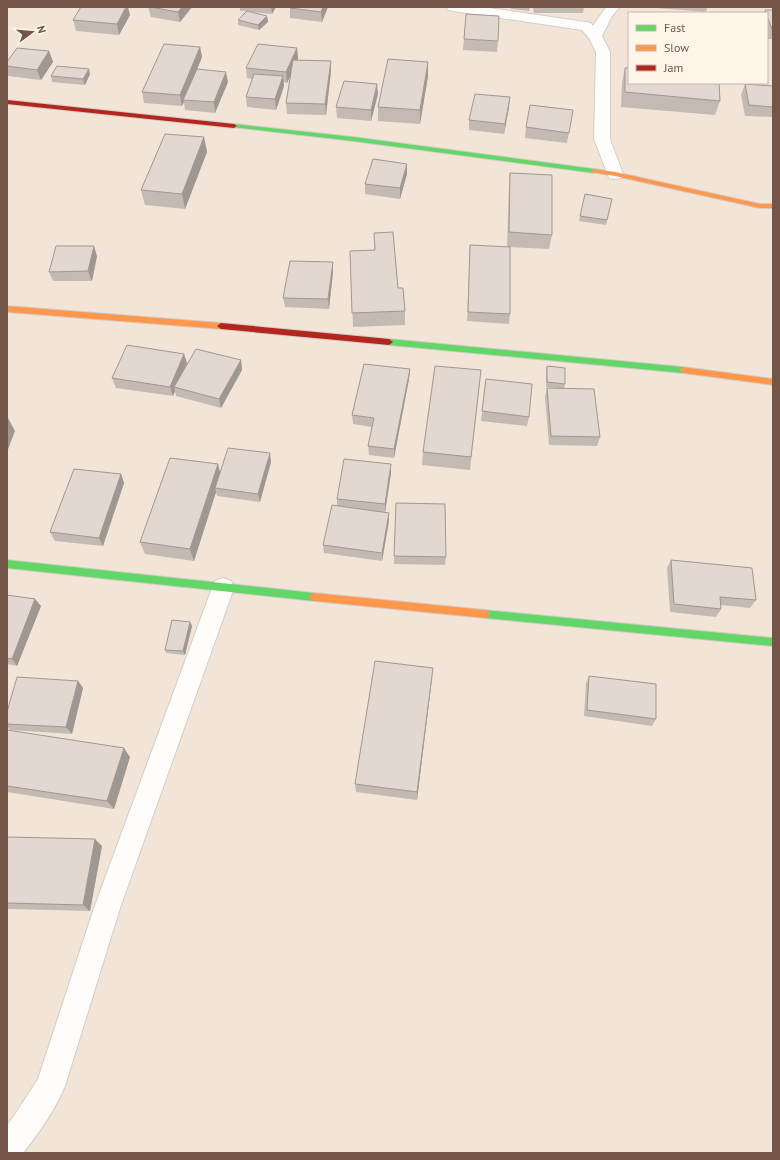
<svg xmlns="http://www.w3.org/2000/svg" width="780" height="1160" font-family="'PT Sans',sans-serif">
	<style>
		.residential { fill: #f2e5d8; fill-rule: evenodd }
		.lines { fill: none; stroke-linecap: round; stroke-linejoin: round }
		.street-casing { stroke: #d4ccc6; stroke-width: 2 }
		.fast-casing { stroke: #d5ccc5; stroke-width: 2 }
		.slow-casing { stroke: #d5ccc5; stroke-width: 2 }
		.jam-casing { stroke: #d5ccc5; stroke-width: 2 }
		.street { fill: #fefdfc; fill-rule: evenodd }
		.fast { fill: #63d668; fill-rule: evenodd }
		.slow { fill: #ff974d; fill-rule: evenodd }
		.jam { fill: #b3261e; fill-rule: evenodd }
		.wall { fill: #c3bab3 }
		.shaded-wall { fill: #9f9792 }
		.building { fill: #e3d8d0; stroke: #9f9792 }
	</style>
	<rect width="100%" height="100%" fill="#f6f0e8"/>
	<path class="residential" d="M7,7H773V1153H7ZM629,13H767V83H629Z"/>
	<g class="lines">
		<defs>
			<path id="street" d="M446,7H482L586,22L591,23L593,26L606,7H620L612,16L602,36L610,52V139L623,174L621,178L615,179L609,178L594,139L596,52L589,38L582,30L453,11L448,10Z
				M223,578L231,581L234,588L120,908L65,1086C55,1110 39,1133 23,1153H7V1125L14,1116L38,1079L94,908L212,588L215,581Z"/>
			<path id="fast" d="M234,124L353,137L594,169L597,171L594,173L353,141L232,127V125Z
				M389,339L683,367L687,370L683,373L389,345L385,342Z
				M7,560L314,593L317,594L319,597L317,600L314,601L7,568Z
				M485,610L773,638V646L485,618L482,617L480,614L482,611Z"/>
			<path id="slow" d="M594,169L615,172L760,204H773V208H760L615,176L592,172L591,171Z
				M7,306L221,323L225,326L221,329L7,312Z
				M683,367L773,379V385L683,373L679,370Z
				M314,593L485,610L488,611L490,614L488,617L485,618L314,601L311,600L309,597L311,594Z"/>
			<path id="jam" d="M7,100L234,124L237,126L234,128L7,104Z
				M221,323L389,339L393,342L389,345L221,329L217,326Z"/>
		</defs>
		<use href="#street" class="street-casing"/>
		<use href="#fast" class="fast-casing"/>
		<use href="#slow" class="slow-casing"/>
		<use href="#jam" class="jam-casing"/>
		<use href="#street" class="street"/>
		<use href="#fast" class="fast"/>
		<use href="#slow" class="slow"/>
		<use href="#jam" class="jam"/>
	</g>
	<path class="wall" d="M148,7H192L180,22L151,17Z
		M240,7H276L272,14L250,12L267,16L268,22L259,30L238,25V20L246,11H240Z
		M328,7L322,22L290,18V8Z
		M511,7H530L529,11L511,9Z
		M533,7H584L583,13H534Z
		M644,7H707L706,12Z
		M765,10H773V39H768L767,36V13H764Z
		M130,15L119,35L76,31L73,20Z
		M464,39L498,41L497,52L463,50Z
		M200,47L202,57L197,69L228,82L215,113L185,110L184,102L182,106L144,103L142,92Z
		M297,48L298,59L297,60L331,61V71L326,115L287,114L286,103L291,75L287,83L283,82L284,86L276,110L247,107L246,97L252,79L247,78L246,68Z
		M49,51L53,62L41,80L8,76L7,73V62Z
		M428,62V76L420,124L378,121V107Z
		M625,68L720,101L715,115L621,107L622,82Z
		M90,74L85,85L52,82L51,76Z
		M745,84L773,86V117L745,116L741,95Z
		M378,94L371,121L337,118L336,107Z
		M509,107L504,134L469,130V120Z
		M573,110L567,143L525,138L526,127Z
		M204,137L207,152L185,209L145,205L141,190Z
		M510,173L552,235L549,249L507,247L509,187Z
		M407,174L400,199L365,194V184Z
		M585,194L612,199L606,225L579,221Z
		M374,233L398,288L405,311V325L353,327L350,251L374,250Z
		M470,245L510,314L509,324L467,321Z
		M97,256L92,281H53L49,272Z
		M333,272L329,309L285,307L283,298Z
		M184,354L187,363L184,370L241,360L242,370L221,408L176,396L175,391L173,396L116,388L112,378Z
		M547,366L565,384L564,388L600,437L597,446L549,445L545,397L547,388H558L546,387V371Z
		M410,369L409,379L394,458L369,455L368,446L372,427L353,424L352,415Z
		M481,370L470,470L422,465L423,452Z
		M486,379L529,417L527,426L481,421Z
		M271,462L260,502L217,496L216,492L194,561L145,554L140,542L218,464L220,472Z
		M391,473L385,512L389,513V521L382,561L324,553L323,545L337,506V499Z
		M121,474L124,483L103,546L55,541L50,532Z
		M396,503L446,557L445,565L394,564Z
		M671,560L756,600L750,608L721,605V609L716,617L670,612L667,568Z
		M7,595L41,606L17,666L7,664Z
		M190,622L192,626L185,655L166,653L165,650Z
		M589,676L656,719L652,726L584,716L586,683Z
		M432,678L417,800L356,792L355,784Z
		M78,681L83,688L72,734L10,730L7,727V712Z
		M7,730L130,757L114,809L7,792Z
		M7,837L102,846L90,911L7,909Z"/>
	<path class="shaded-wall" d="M126,7H128L130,15L119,35L117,24Z
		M182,7H192L180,22L178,12Z
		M271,7H276L272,14Z
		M323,7H328L322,22L321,12Z
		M267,16L268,22L259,30L258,25Z
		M200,47L202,57L185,100H183L184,102L182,106L180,95Z
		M297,48L298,59L287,83L286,72Z
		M49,51L53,62L41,80L37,70Z
		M331,61V71L326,115L325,104Z
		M428,62V76L420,124V110Z
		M89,69L90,74L85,85L83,79Z
		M226,72L228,82L215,113L214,102Z
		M283,76L284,86L276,110L275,99Z
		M377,84L378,94L371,121V110Z
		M510,97L509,107L504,134L505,124Z
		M204,137L207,152L185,209L182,194Z
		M407,164V174L400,199V188Z
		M94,246L97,256L92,281L88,271Z
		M333,262V272L329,309L328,299Z
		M184,354L187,363L176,388L174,387L175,391L173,396L170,387Z
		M241,360L242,370L221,408L219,399Z
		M410,369L409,379L394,458V449Z
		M8,418L15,431L7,452V420Z
		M270,453L271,462L260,502L258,494Z
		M218,464L221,477L215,488L216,492L194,561L190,549Z
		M391,464V473L385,513V504Z
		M121,474L124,483L103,546L99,538Z
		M389,513V521L382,561V553Z
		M35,599L41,606L17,666L12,659Z
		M190,622L192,626L185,655L183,651Z
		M433,668L432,678L417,800V792Z
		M78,681L83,688L72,734L66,727Z
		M124,748L130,757L114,809L107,801Z
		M95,839L102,846L90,911L83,905Z"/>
	<path class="building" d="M81,7H126L117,24L73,20Z
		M150,7H182L178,12Z
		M290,7H323L321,12L290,8Z
		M765,10H773V29H772L767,16V13H766Z
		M247,11L267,16L258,25L238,20Z
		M466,14L499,16L498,41L464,39Z
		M164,44L200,47L180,95L142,92Z
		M258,44L297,48L286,72L246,68Z
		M17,48L49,51L37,70L7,66V62Z
		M388,59L428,62L420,110L378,107Z
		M293,60L331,61L325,104L286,103Z
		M57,66L89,69L83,79L51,76Z
		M625,68H629V83H719L720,101L625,92Z
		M197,69L226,72L214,102L183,100Z
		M254,74L283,76L275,99L246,97Z
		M344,81L377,84L371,110L336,107Z
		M745,84L773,86V107L749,105Z
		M475,94L510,97L505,124L469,120Z
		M530,105L573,110L569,133L526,127Z
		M165,134L204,137L182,194L141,190Z
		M373,159L407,164L400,188L365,184Z
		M510,173L552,175V235L509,232Z
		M585,194L612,199L607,220L580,216Z
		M393,232L398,288H403L405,311L352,313L350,251L375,250L374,233Z
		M470,245L510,247V314L468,312Z
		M56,246H94L88,271L49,272Z
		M290,261L333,262L328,299L283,298Z
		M127,345L184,354L170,387L112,378Z
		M196,349L241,360L219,399L174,387Z
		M364,364L410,369L394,449L368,446L374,418L352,415Z
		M435,366L481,370L471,457L423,452Z
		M547,366L565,368V384L547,382Z
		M486,379L532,384L529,417L482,411Z
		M547,388L594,389L600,437L551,436Z
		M228,448L270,453L258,494L215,488Z
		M170,458L218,464L190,549L140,542Z
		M344,459L391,464L385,504L337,499Z
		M74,469L121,474L99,538L50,532Z
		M396,503L445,504L446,557L394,556Z
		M332,505L389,513L382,553L323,545Z
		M671,560L752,568L756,600L720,597L721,609L674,604Z
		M7,595L35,599L12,659L7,658Z
		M172,620L190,622L183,651L165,650Z
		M375,661L433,668L417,792L355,784Z
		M589,676L656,684V719L587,710Z
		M17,677L78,681L66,727L7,724V712Z
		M7,730L124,748L107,801L7,786Z
		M7,837L95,839L83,905L7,903Z"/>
	<rect width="780" height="1160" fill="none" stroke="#745648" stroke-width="16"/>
	<rect x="628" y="12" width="140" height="72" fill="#fff5e9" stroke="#c7b5a9"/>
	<rect x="636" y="25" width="20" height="6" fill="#63d668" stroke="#c7b5a9"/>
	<text x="664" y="32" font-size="12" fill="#745648">Fast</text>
	<rect x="636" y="45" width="20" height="6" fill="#ff974d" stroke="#c7b5a9"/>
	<text x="664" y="52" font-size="12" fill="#745648">Slow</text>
	<rect x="636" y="65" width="20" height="6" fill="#b3261e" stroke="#c7b5a9"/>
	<text x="664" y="72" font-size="12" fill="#745648">Jam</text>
	<g transform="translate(32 32) rotate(74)" stroke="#fff5e9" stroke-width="3" paint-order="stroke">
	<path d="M0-3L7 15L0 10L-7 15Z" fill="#745648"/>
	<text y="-6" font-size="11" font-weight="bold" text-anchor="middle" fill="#745648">N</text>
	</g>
</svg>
